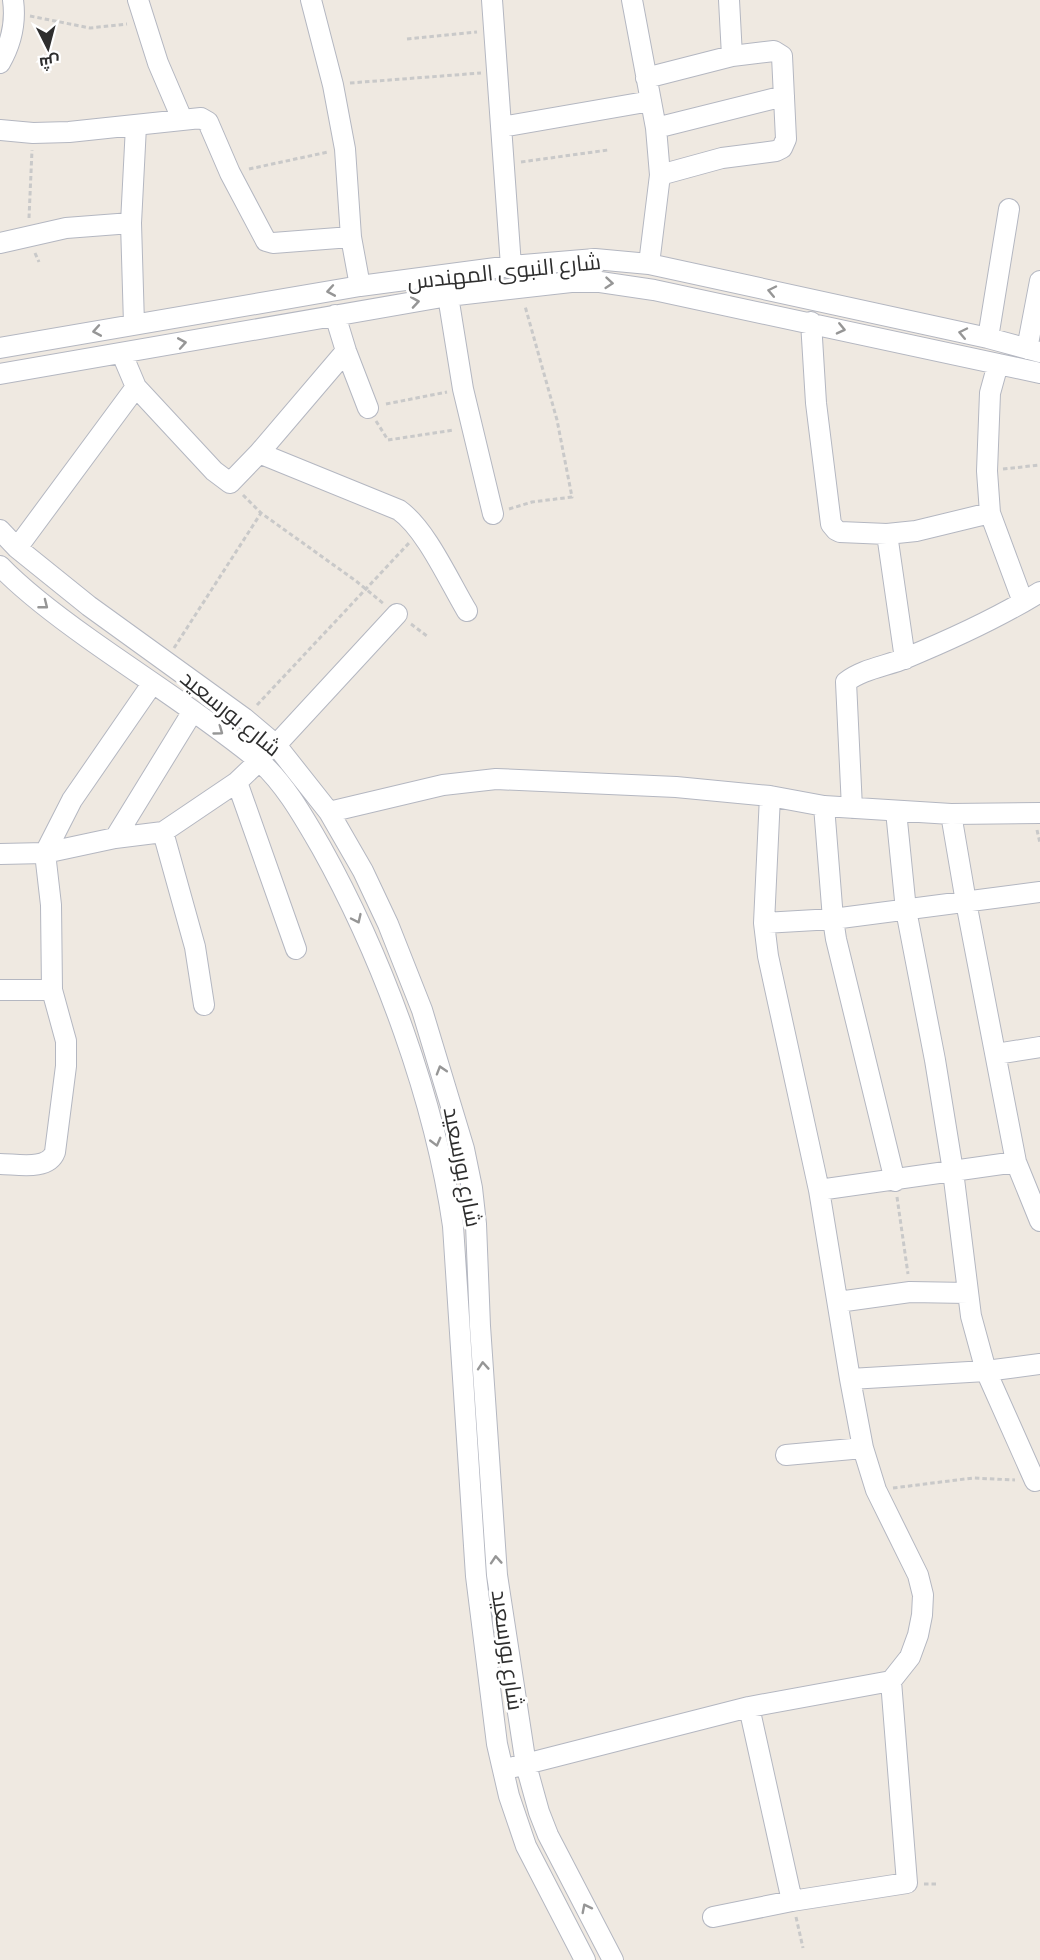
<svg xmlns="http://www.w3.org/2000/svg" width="1040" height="1960" font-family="Commissioner,Cairo,sans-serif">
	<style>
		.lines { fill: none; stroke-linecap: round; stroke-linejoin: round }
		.minor-casing { stroke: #b4b7c1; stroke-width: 22 }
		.path { stroke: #c9c9c9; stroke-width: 3; stroke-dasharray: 4.5 3; stroke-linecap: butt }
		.minor { stroke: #fff; stroke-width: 20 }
		.oneway { stroke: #969696 }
		.labels { text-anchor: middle; stroke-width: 6; stroke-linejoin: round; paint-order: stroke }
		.street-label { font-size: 22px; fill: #2e2e2e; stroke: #fff }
	</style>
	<rect width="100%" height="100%" fill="#efe9e1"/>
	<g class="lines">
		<defs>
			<path id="minor" d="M138,0L158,63L182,119
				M311,0L333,85L345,149L351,237L360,286
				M492,0L511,266
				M632,0L656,128L660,175L649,264
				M729,0L732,56
				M0,63C11,44 16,22 13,0
				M646,78L732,56L774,51L782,56L786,139L782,148L776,151L722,158L660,175
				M502,127L651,101
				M656,128L784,96
				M0,130L33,133L69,132L201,118L208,122L230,173L266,241L273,243L351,237
				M0,243L66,228L131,223
				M448,296L463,389L493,514
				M335,315L346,351L368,408
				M811,322L816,403L831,524L836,530L840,532L887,534
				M134,324L131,223L136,126
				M988,338L1009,209
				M0,348L360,286L511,266L595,259L649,264L988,338L1040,352
				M1027,349L1040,281
				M122,354L136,387L214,471L230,483L259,453L346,351
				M998,364L990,393L987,471L990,513L1023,602
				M0,374L448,296L571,282H600L654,290L1040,373
				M259,453L399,510C426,529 449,581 467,611
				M0,530L17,548L89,606L244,718L276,745L329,812L363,871L388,924L422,1010L464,1149L472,1188L476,1224L480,1326L497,1575L526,1765L539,1812L548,1835L613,1960
				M17,548L136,387
				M0,566C26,593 57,616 88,638C144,678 203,715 257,759C284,782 303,816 321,847C383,958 435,1100 453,1226L476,1576L497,1744L509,1796L526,1846L585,1960
				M905,659L887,534L916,531L990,513
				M276,745L397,614
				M237,782L296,949
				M824,806L833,919L836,939L895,1181
				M852,808L846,682C862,669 887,666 906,658C952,639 998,618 1040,592
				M896,811L906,910L935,1060L953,1171L971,1316L986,1371L1035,1481L1040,1479
				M329,812L443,785L496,779L676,787L770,796L824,806L951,814L1040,813
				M951,814L966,902L1016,1162L1040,1221
				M163,832L195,947L204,1005
				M115,838L193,711
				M0,854L45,853L115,838L163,832L237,782L259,761
				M764,923L833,919L1040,892
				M0,990H52
				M996,1054L1040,1047
				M0,1164C17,1164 48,1171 55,1152L66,1066V1041L52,990L51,905L45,853L72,800L152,684
				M819,1190L1016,1162
				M838,1302L910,1292L968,1293
				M850,1379L986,1371L1040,1364
				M786,1455L863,1448
				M749,1707L792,1901
				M514,1767L749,1707L891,1681L910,1657L918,1635L922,1615L923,1595L918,1575L876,1490L863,1448L850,1379L819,1190L768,956L764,923L770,796
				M713,1917L792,1901L907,1883L891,1681"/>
		</defs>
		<use href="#minor" class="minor-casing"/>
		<path class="path" d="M30,16L90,28L127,24
			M407,39L477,32
			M350,83L481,73
			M521,162L608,150
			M249,169L328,152
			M29,218L32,150
			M35,253L39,262
			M386,404L447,392
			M376,421L388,440L454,430
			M1003,469L1040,465
			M243,495L261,513L356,581L384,604
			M509,509L532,502L572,497L557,420L525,306
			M411,624L427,636
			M174,648L261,513
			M257,705L409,543
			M1037,830L1040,843
			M897,1197L908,1274
			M893,1488L973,1478L1015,1480
			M924,1884H938
			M796,1917L803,1948"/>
		<use href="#minor" class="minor"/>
	</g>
	<defs><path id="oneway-chevron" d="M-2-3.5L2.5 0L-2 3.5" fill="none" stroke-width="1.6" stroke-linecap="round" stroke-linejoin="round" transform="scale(1.5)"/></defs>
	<g class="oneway">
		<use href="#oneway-chevron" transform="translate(609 283) rotate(5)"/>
		<use href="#oneway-chevron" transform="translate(331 291) rotate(170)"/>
		<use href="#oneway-chevron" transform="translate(772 291) rotate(-168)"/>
		<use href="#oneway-chevron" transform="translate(415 302) rotate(-9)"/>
		<use href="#oneway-chevron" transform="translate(841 329) rotate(13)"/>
		<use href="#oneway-chevron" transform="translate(97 331) rotate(170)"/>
		<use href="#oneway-chevron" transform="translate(963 333) rotate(-168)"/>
		<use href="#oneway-chevron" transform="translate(182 343) rotate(-10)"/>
		<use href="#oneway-chevron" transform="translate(44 605) rotate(38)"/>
		<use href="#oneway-chevron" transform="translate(219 731) rotate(36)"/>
		<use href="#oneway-chevron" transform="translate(357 919) rotate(65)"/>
		<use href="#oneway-chevron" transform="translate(441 1070) rotate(-107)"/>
		<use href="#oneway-chevron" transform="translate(436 1142) rotate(75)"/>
		<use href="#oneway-chevron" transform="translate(483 1366) rotate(-94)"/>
		<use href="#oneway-chevron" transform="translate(496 1560) rotate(-94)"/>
		<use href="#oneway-chevron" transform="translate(586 1908) rotate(-117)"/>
	</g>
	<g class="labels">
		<g class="street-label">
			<text transform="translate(504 271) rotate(-6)" y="8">شارع النبوى المهندس</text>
			<text transform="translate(231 713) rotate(39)" y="8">شارع بورسعيد</text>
			<text transform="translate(463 1167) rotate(79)" y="8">شارع بورسعيد</text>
			<text transform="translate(508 1650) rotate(82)" y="8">شارع بورسعيد</text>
		</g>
	</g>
	<g transform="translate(48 48) rotate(174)" stroke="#ffffff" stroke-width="4.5" paint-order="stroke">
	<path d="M0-4.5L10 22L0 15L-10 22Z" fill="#2e2e2e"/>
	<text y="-9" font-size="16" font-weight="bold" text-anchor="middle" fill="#2e2e2e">ش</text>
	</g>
</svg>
